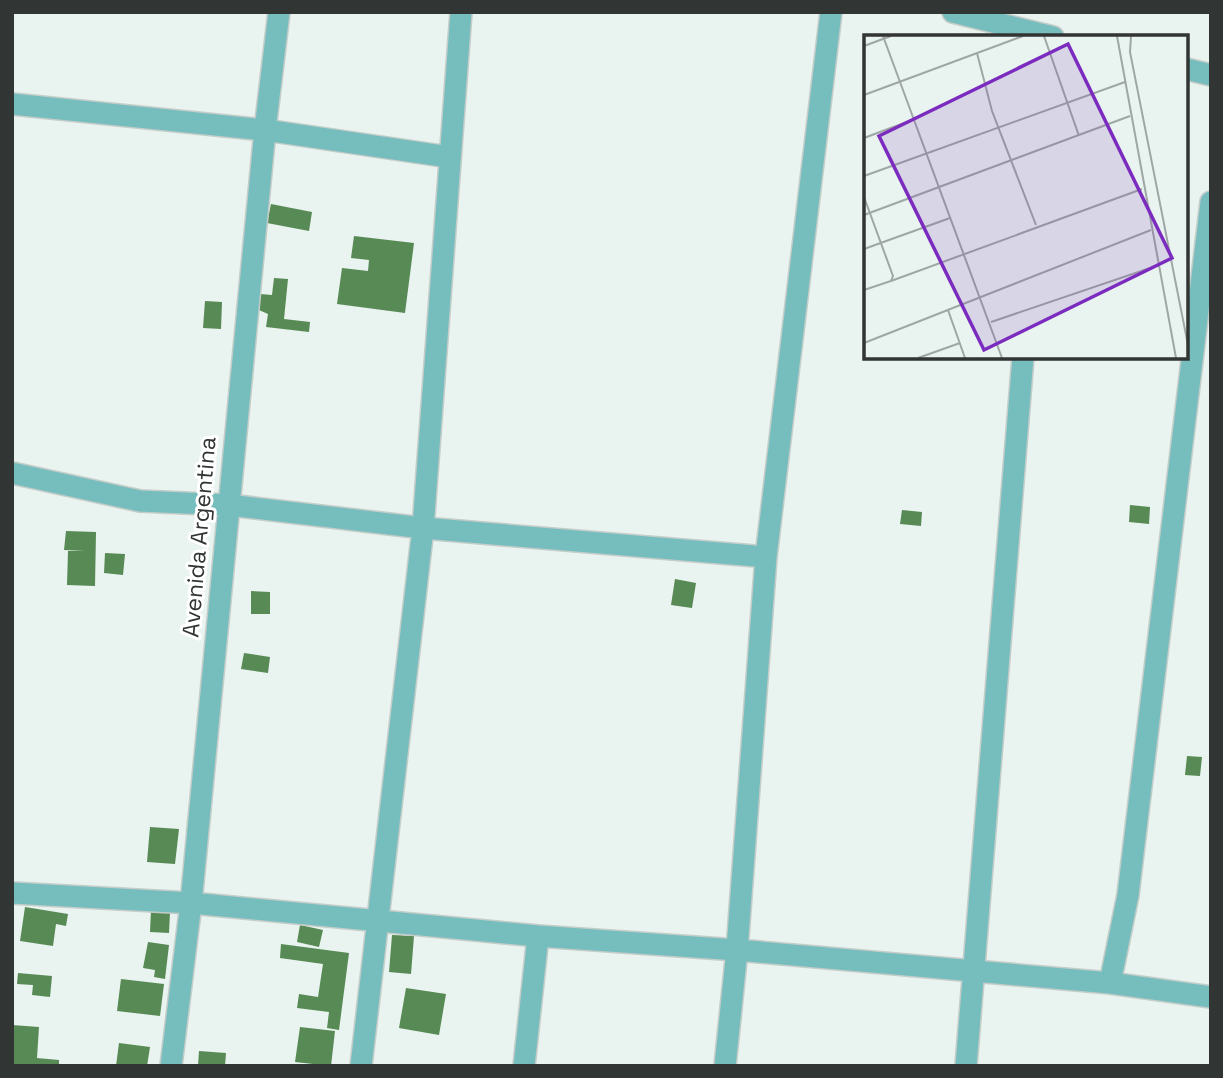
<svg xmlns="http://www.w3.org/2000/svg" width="1223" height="1078" font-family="'Space Grotesk',sans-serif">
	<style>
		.building { fill: #578a54 }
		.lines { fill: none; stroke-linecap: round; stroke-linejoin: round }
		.minor-casing { stroke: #c4cdc9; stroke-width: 24 }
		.minor { stroke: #76bdbe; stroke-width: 21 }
		.labels { text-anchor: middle; stroke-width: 6; stroke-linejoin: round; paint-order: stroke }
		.street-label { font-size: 23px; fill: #313533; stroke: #fff }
		.inset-road { fill: none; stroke: #9fa7a4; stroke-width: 2 }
		.view { fill: #7b2cbf; fill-opacity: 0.15; stroke: #7b2cbf; stroke-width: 3.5 }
		.inset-edge { fill: none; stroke: #313533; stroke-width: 3.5 }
	</style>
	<rect width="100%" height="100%" fill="#e9f3ef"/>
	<path class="building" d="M271,204L312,212L309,231L267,223Z
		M354,236L414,243L405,313L337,304L342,268L368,271L369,260L351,258Z
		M274,278L288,279L284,319L310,322L309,332L266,327L268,314L259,310L260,294L272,295Z
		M205,301L222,302L221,329L203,328Z
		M1130,505L1150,507L1149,524L1129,522Z
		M902,510L922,512L921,526L900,524Z
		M66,531L96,532L95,586L67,585L68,551H85L64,550Z
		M105,553L125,554L123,575L104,573Z
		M675,579L696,583L692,608L671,605Z
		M251,591L270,592V614H251Z
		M244,653L270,657L268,673L241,669Z
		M1187,756L1202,757L1200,776L1185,775Z
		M150,827L179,829L175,864L147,862Z
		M25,907L68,914L66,926L56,924L53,946L20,941Z
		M151,910L170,912L169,933L150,932Z
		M300,925L323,930L319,947L297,942Z
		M392,935L414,936L411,974L389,972Z
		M148,942L169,945L165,979L154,977L155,970L143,968Z
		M281,944L349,953L339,1030L327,1028L329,1012L297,1008L299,994L318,997L323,964L280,958Z
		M18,973L52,976L50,997L32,995L33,985L17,984Z
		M121,979L164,984L160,1016L117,1011Z
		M406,988L446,994L439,1035L399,1028Z
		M12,1025L39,1027L37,1058L59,1060V1066H12Z
		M300,1027L335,1031L331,1066L295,1062Z
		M119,1043L150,1047L147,1066H116Z
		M199,1051L226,1053L225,1066H198Z"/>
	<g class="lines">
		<defs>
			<path id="minor" d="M953,12L1053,37
				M1186,69L1211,75
				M12,104L265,130L449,157
				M12,473L140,501L229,505L423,528L766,557
				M12,893L191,903L538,936L737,950L1110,983L1211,997
				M1110,983L1128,895L1211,202
				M171,1066L191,903L265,130L279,12
				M361,1066L423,528L461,12
				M524,1066L538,936
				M725,1066L737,950L766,557L831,12
				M966,1066L1023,357"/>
		</defs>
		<use href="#minor" class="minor-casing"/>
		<use href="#minor" class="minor"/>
	</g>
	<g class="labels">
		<g class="street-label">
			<text transform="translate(199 537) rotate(-85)" y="8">Avenida Argentina</text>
		</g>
	</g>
	<g transform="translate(864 35)">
		<rect width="324" height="324" fill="#e9f3ef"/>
		<path class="inset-road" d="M19,1L138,323M180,1L215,101M253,1L312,323M267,1L266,17L324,310M0,11L27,1M113,18L128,76L172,190M0,60L159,1M0,103L48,85M0,141L261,47M0,162L29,241L27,246L0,255M0,180L266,81M0,214L86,183M27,246L278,154M84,275L101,323M127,287L295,230M0,308L287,195M54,323L96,308"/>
		<path class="view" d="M204,9L308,223L120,315L15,101Z"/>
		<rect width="324" height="324" class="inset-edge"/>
	</g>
	<rect width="1223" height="1078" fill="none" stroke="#313533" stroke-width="28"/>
</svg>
